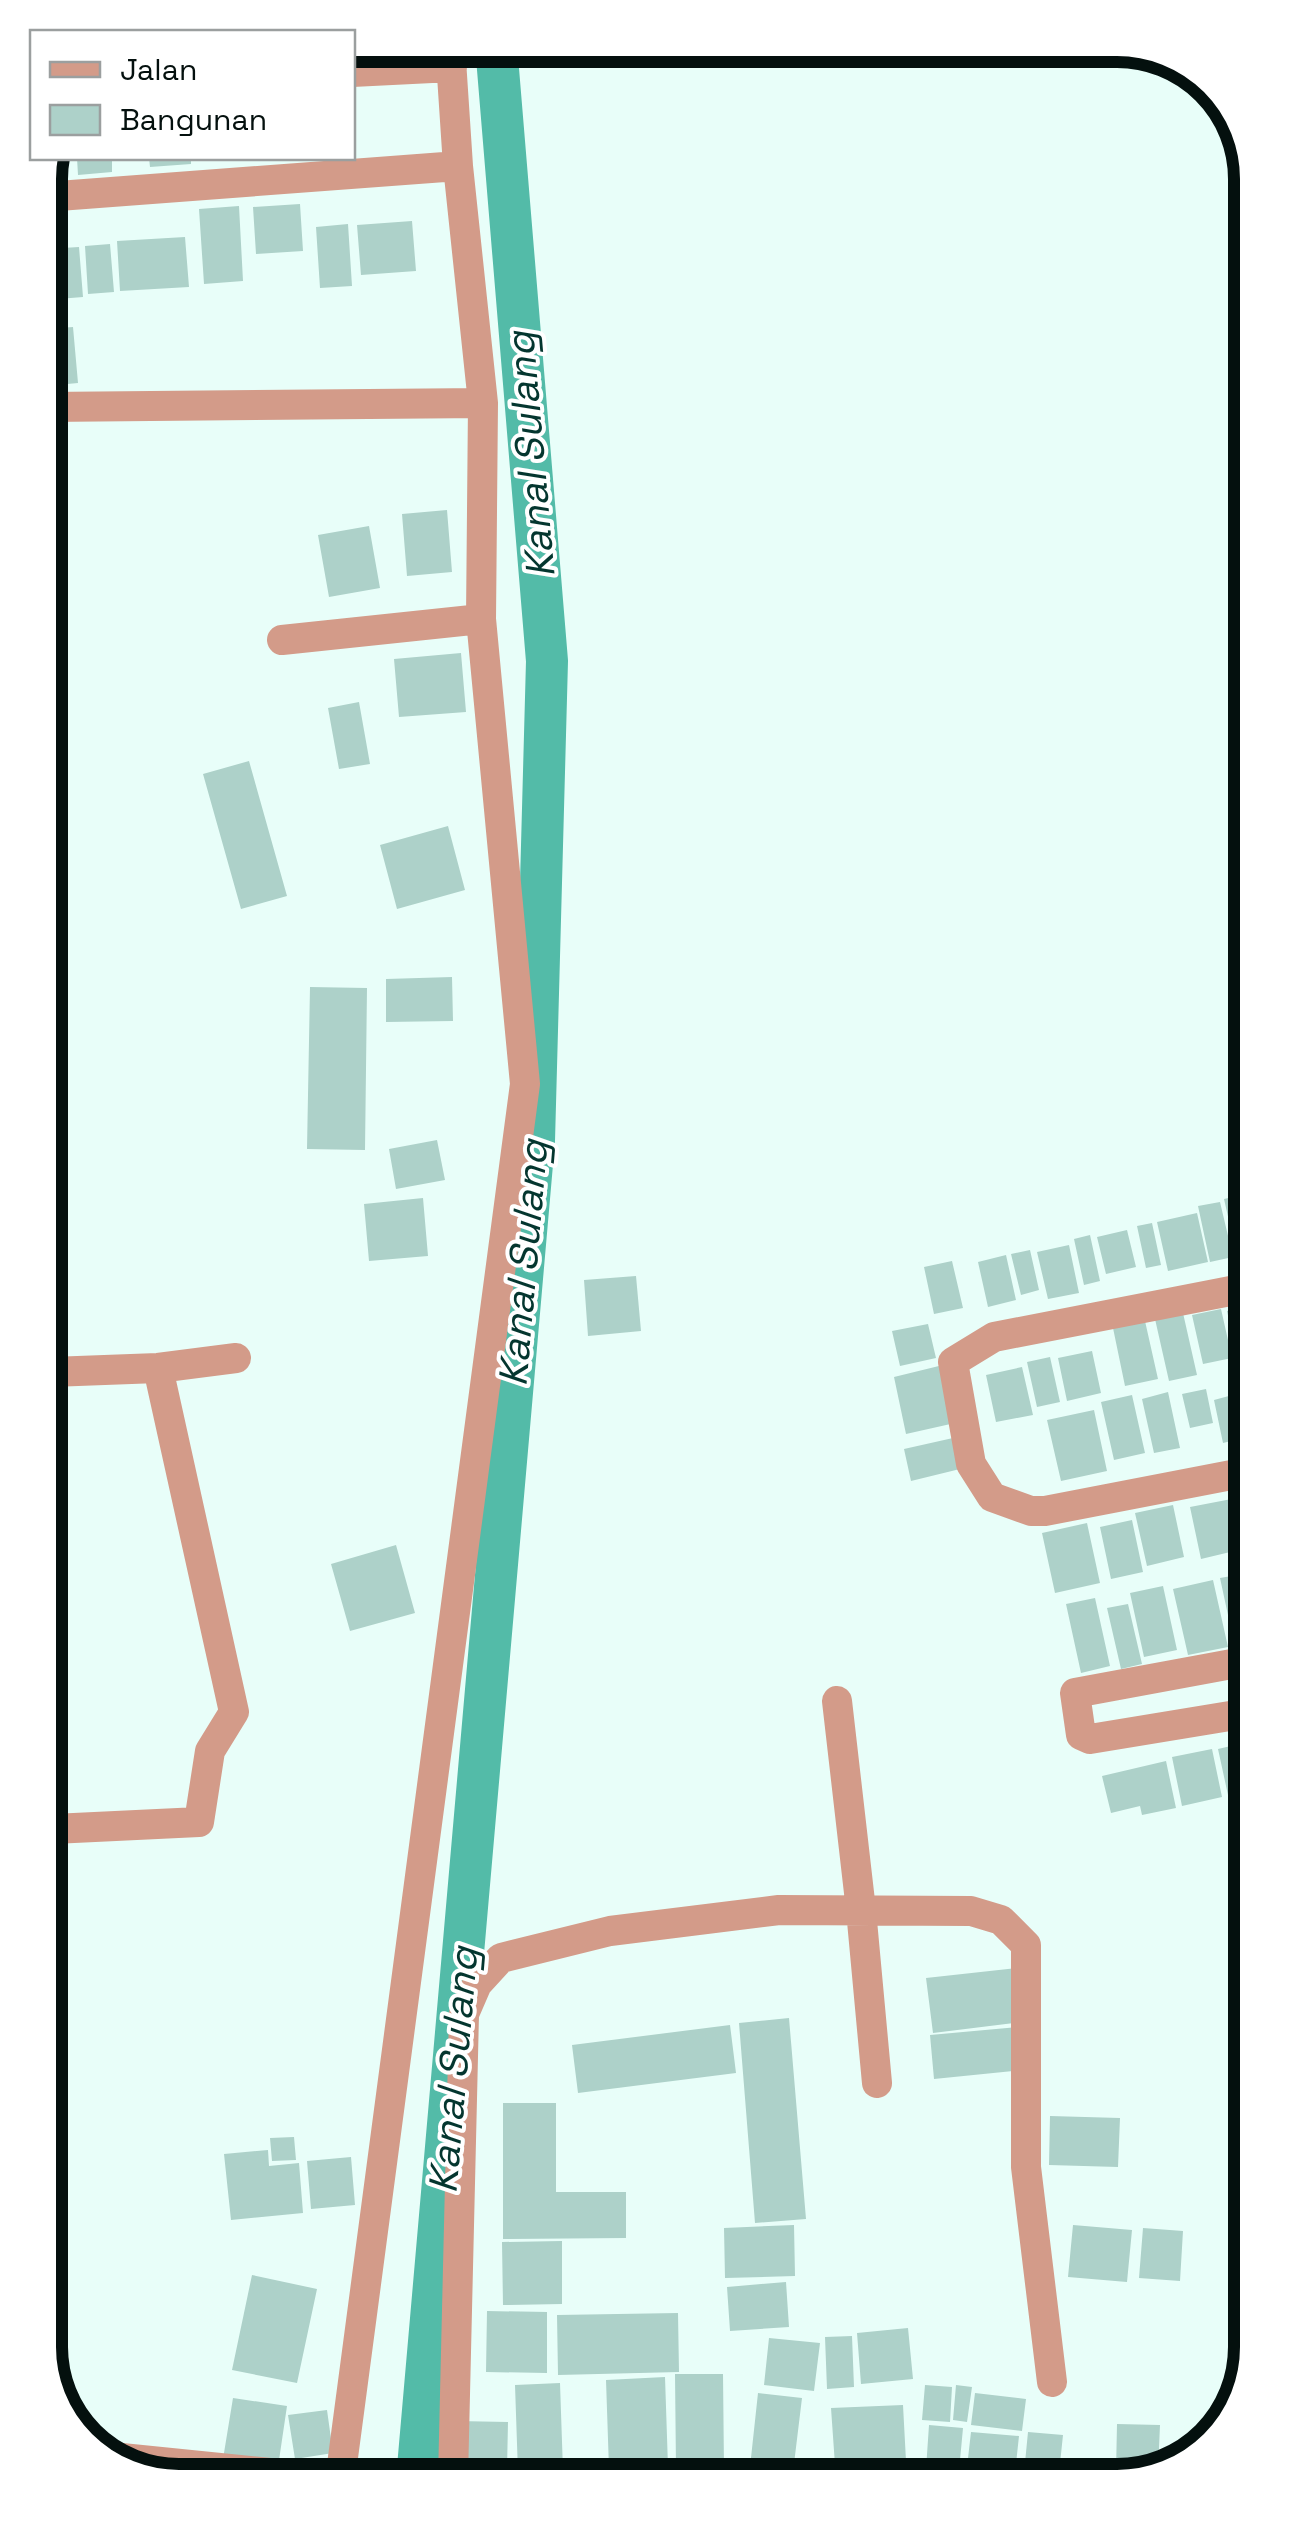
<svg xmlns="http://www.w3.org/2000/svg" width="1296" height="2527" font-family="'Space Grotesk',sans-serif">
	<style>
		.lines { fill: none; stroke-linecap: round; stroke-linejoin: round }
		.canal { stroke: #53bba8; stroke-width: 42 }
		.building { fill: #add1c9 }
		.minor { stroke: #d39b89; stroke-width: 30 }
		.labels { text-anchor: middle; stroke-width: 8; stroke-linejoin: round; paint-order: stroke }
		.water-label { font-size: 40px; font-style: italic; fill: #04362f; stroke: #fff }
		.rim { fill: none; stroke: #04100e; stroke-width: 12 }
	</style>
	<rect width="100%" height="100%" fill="#e8fef9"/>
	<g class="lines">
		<path class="canal" d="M417,2479L534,1141L547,661L496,45"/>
	</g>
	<path class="building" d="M52,158H63L65,180H53Z
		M77,158H112V172L78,175Z
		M149,158H191V164L150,167Z
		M300,204L303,251L256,254L253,207Z
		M239,206L243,281L204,284L199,209Z
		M412,221L416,271L361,275L357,225Z
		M348,224L352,286L320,288L316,227Z
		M185,237L189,287L120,291L117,241Z
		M110,244L114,292L88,294L85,246Z
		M79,247L83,297L46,300V249Z
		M73,327L78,383L46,386V329Z
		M447,510L452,572L407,576L402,514Z
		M369,526L380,588L329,597L318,535Z
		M461,653L466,712L399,717L394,659Z
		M359,702L370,764L339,769L328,708Z
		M249,761L287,896L241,909L203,774Z
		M448,826L465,890L397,909L380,845Z
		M452,977L453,1021L386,1022V979Z
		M310,987L367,988L365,1150L307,1149Z
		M437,1140L445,1180L396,1189L389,1149Z
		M1246,1194V1250L1236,1252L1224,1199Z
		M423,1198L428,1256L369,1261L364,1204Z
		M1220,1202L1233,1257L1210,1262L1198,1206Z
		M1197,1213L1208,1262L1168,1271L1157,1222Z
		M1152,1223L1161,1265L1146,1268L1137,1226Z
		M1127,1230L1136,1267L1106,1274L1097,1237Z
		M1090,1235L1100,1281L1084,1285L1074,1239Z
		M1069,1245L1079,1293L1048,1299L1037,1252Z
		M1030,1250L1039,1290L1021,1295L1011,1254Z
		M1006,1255L1016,1300L988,1307L978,1262Z
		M952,1261L963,1308L934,1314L924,1267Z
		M636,1276L641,1331L588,1336L584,1280Z
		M1246,1306L1247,1369L1240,1371L1227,1311Z
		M1221,1309L1232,1358L1203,1364L1192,1315Z
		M1183,1313L1197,1375L1169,1381L1155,1319Z
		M1145,1321L1158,1379L1125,1386L1113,1328Z
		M928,1324L936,1358L900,1366L892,1331Z
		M1092,1351L1101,1393L1067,1401L1058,1358Z
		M1050,1357L1060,1402L1037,1407L1027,1362Z
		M943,1365L955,1423L906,1434L894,1377Z
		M1022,1367L1033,1415L996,1422L986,1375Z
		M1206,1389L1213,1423L1190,1428L1182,1394Z
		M1168,1392L1180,1448L1154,1453L1142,1399Z
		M1240,1393L1247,1422V1437L1223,1443L1214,1400Z
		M1132,1395L1145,1453L1114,1460L1101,1402Z
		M1094,1410L1107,1471L1061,1481L1047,1420Z
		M953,1438L960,1469L911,1481L904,1449Z
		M1242,1497L1247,1523V1548L1201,1559L1190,1507Z
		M1173,1505L1184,1557L1147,1566L1135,1513Z
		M1132,1520L1143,1572L1111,1579L1100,1527Z
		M1087,1523L1100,1583L1055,1593L1042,1533Z
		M396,1545L415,1613L350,1631L331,1564Z
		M1243,1574L1248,1595V1640L1234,1643L1220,1578Z
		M1213,1580L1228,1647L1188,1655L1173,1589Z
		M1163,1586L1177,1650L1144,1657L1130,1593Z
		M1095,1598L1110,1666L1081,1673L1066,1604Z
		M1128,1604L1142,1664L1121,1669L1107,1608Z
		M1248,1742V1790L1228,1795L1218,1749Z
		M1212,1749L1222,1797L1182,1806L1172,1757Z
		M1166,1761L1176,1808L1142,1815L1140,1806L1111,1813L1102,1776Z
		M1017,1968L1023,2022L933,2033L926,1978Z
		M789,2018L806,2219L755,2223L739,2023Z
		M730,2025L736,2073L578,2093L572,2045Z
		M1019,2027L1023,2070L934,2079L930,2035Z
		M503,2103H556V2192H626V2238L503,2239Z
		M1050,2116L1120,2118L1118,2167L1049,2165Z
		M294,2137L296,2160L272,2161L270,2138Z
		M268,2150L269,2166L299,2163L303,2213L231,2220L224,2154Z
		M351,2157L355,2205L311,2209L307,2161Z
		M794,2225L795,2276L725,2278L724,2228Z
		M1073,2225L1132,2230L1127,2282L1068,2277Z
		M1143,2228L1183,2231L1180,2281L1139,2278Z
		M562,2241V2304L503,2305L502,2242Z
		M252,2275L317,2289L297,2383L232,2370Z
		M786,2282L789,2327L730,2331L727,2287Z
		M487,2311L547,2312V2373L486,2372Z
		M678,2313L679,2372L558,2375L557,2315Z
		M908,2328L913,2379L861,2384L857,2333Z
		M852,2336L854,2387L827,2389L825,2337Z
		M769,2338L820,2343L814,2391L764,2385Z
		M675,2374H723L724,2469H676Z
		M665,2377L668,2467L609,2469L606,2380Z
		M560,2383L563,2471L518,2473L515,2385Z
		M925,2385L952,2387L950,2422L922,2420Z
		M956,2385L972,2387L967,2422L953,2420Z
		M758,2393L802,2398L793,2472L750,2467Z
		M975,2393L1026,2399L1022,2431L971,2425Z
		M233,2398L287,2406L278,2467L223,2459Z
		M903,2405L906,2461L835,2465L831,2408Z
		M327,2410L333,2453L295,2459L288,2415Z
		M457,2421L508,2422L507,2469L456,2467Z
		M1117,2424L1160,2425L1158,2472H1116Z
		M929,2425L963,2428L959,2471L926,2469Z
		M971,2432L1019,2436L1015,2473L967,2467Z
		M1028,2432L1063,2435L1059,2473H1024Z
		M913,2468V2474L879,2475V2469Z
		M689,2470L725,2471V2476L689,2477Z"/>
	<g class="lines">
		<path class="minor" d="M352,72L452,67
			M45,197L458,166
			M46,407L483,403
			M282,640L481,619
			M1246,1288L994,1337L953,1362L971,1464L992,1497L1031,1511H1045L1247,1472
			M51,1372L158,1368L236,1358
			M1248,1661L1075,1693L1081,1735L1090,1739L1248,1713
			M837,1701L861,1910L877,2083
			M53,1829L199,1822L210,1751L234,1712L158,1368
			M102,2456L340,2480
			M453,2479L464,2014L477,1984L501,1958L610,1931L779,1910L971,1911L1001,1920L1026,1945V2167L1052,2382
			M340,2480L525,1084L481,619L483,403L458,166L450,45"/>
	</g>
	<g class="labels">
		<g class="water-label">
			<text transform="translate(530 455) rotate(-95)" y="14">Kanal Sulang</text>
			<text transform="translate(523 1263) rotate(-85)" y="14">Kanal Sulang</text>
			<text transform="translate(453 2070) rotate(-85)" y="14">Kanal Sulang</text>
		</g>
	</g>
	<path d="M0 0H1296V2527H0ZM179 62H1117A117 117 0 0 1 1234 179V2347A117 117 0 0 1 1117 2464H179A117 117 0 0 1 62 2347V179A117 117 0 0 1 179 62Z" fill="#fff" fill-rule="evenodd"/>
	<path class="rim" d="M179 62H1117A117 117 0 0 1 1234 179V2347A117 117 0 0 1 1117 2464H179A117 117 0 0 1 62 2347V179A117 117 0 0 1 179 62Z"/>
	<rect x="30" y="30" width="325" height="130" fill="#ffffff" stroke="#9b9f9f" stroke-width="2.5"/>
	<rect x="50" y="62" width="50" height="15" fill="#d39b89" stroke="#9b9f9f" stroke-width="2.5"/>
	<text x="120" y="80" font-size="30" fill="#04100e">Jalan</text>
	<rect x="50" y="105" width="50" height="30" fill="#add1c9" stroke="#9b9f9f" stroke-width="2.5"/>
	<text x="120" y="130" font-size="30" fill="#04100e">Bangunan</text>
</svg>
